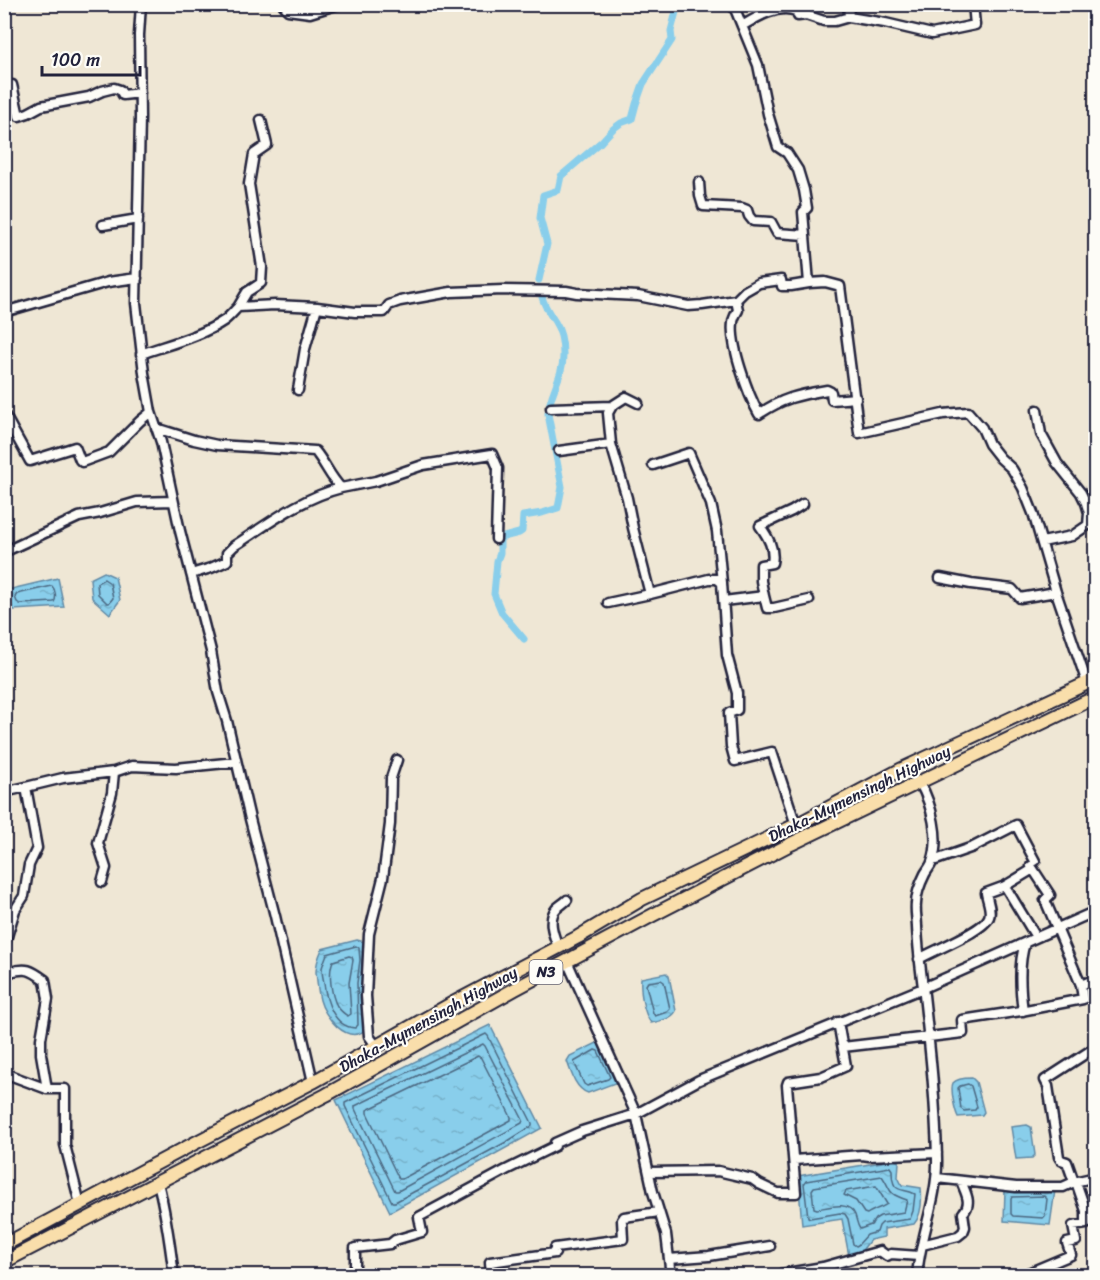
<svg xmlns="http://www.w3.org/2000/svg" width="1100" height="1280" font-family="Sriracha,sans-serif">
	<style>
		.water { fill: url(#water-ripples); stroke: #6089a5; stroke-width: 1.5 }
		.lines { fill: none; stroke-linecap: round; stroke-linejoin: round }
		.shore { stroke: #4b6781; stroke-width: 1.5 }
		.canal { stroke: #89ceeb; stroke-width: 7 }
		.minor-casing { stroke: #22223b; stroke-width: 13 }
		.highway-casing { stroke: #22223b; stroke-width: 16 }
		.minor { stroke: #fdfcf7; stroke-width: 8 }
		.highway { stroke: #f9deab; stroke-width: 12 }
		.labels { text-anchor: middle; stroke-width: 4.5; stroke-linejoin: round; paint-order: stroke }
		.shield { fill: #fdfcf7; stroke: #646373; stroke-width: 1.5 }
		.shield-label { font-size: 15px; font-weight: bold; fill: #22223b }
		.street-label { font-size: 16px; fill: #22223b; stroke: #fdfcf7 }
	</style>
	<defs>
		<pattern id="water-ripples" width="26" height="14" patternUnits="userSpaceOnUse" patternTransform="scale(1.5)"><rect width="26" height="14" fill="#89ceeb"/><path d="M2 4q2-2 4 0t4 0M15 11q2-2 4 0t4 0" fill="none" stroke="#76b1ca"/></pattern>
	</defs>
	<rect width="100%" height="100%" fill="#efe7d5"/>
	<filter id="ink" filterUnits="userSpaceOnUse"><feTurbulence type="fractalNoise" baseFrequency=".0167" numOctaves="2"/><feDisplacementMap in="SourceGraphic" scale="12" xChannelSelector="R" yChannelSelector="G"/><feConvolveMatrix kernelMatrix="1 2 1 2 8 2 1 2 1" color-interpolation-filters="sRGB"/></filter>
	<g filter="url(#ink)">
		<path class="water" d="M104,572L115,577L120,600L110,614L92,598L90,579Z
			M58,578L64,607L13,610L7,590Z
			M357,940L365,942L364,1031C346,1044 324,1016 320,1000C318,992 317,981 316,972C316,965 319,956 322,949Z
			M666,973L669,976L676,1011C672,1019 660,1021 651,1023C643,1012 640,992 641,978Z
			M490,1025L542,1128L390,1212L336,1100Z
			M597,1043L601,1044L617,1080L615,1083L588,1093C576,1089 571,1073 567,1061L570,1056Z
			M972,1078L976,1082L984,1112L982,1115L958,1117C955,1111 950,1089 953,1083C957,1078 967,1078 972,1078Z
			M1027,1125L1031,1127L1035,1155L1032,1158L1016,1159L1011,1127Z
			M894,1160L899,1162L898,1177L902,1185L921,1188C922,1199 922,1215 914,1224L884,1229V1237L870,1240L860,1253L849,1256L842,1219L802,1225L798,1176Z
			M1005,1190H1055L1050,1225L1004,1221Z"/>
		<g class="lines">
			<path class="shore" d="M104,579L110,583L113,598L109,603H107L98,594L97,583Z
				M52,586C55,589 57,598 54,602L20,604L17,602L15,597L17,594Z
				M356,946L359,948L360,960L357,983L358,1025L355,1028C334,1027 326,1001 324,983C323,979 322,973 322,968C323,964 325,959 327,954Z
				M349,956L352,957L353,960L349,983L351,1014L348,1016C344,1014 340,1010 337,1006C331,995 328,972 333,961Z
				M661,980L664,982L670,1009L667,1012L655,1016L653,1013L646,985L648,982Z
				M486,1034L488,1036L532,1123V1126L508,1141L395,1202H392L345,1106V1103Z
				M483,1044L485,1046L523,1120L522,1123L398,1191H395L355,1109V1106Z
				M595,1050L598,1051L610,1077L608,1079L587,1086L584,1084L574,1062Z
				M478,1056L481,1058L511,1117V1120L402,1179H399L367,1113V1110Z
				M968,1084L971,1086L977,1107L975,1110L964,1111L961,1109L958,1088L960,1086Z
				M890,1167L892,1170C892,1195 901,1187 915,1194L913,1211L910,1219L882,1223L879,1226L877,1232L867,1235L858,1245L856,1246L853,1244L848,1219L845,1214L840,1213L810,1218L808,1217L804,1184L806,1181Z
				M882,1176C893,1192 885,1192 907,1200L904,1212L880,1216L875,1219L871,1225L860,1229C857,1225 857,1221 855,1215C849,1200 829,1207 817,1209L814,1208L812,1190L814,1187Z
				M876,1186L887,1204C884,1207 874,1209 867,1214L864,1213L856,1201L844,1195L846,1191Z
				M1044,1196L1047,1199L1045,1216L1043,1218L1013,1216L1011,1214V1199L1012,1197Z"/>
			<path class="canal" d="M539,280L547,244L540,218L543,195L558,190L561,176L601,142L613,129L621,123L632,119L636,104L643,84L672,40L671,31L678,4
				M524,639L502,613L494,594L497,561L500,553V538L519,533L522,531L523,516L542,513L558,508L562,487L548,414C549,393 564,376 563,354C563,343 561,331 555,322C549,312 545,308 542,297"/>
			<defs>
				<path id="minor" d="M141,4L139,35L140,118L136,303L144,373L151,412L161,442L180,531L211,651L218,692L227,721L250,819L275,916L313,1082
					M283,4L288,10L310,13L339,4
					M733,4L758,65L768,114L778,147L787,153L798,170L804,190L807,208L803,212L809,283L825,282L840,286L859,433L943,414L968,412L982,428L989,444L1000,458L1012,469L1023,488L1033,513L1056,592L1087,683
					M848,4L849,17L885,23L932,34L975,25L973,4
					M742,26C757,17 778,4 796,11L798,16L806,15L824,21H835L849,17
					M4,85H12L19,116L28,113L41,106L89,97L102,91L114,88L120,90L123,95L140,93
					M699,182L700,196L703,206L742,208L747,210L749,216L753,221L771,222L777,233L805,235
					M103,225L138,219
					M736,300L738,310C736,314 733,318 733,323C730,344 748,395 759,414C783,398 798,395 827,390L831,392L832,400L856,398
					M238,307L247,292L261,283L262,267L249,184L254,154L267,145L261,120
					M4,312L108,282L137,278
					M141,354C169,344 200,337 225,320C230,316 234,311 238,307L275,305L317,307L355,312H384L389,305L400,301L451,292L503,290L566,291L577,293L638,296L688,306L702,305L736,300L745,291L759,283L781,280L782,286H791L809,283
					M298,390L305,349L317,307
					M638,403L626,397L612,406L608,413L611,444L627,498L633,528L650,594L709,579H717L722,583L727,655L737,693V710L729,713L731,746L735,761L772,752L796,825
					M551,408L612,406
					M1037,410L1041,434L1057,463L1081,493L1086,503L1089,513L1088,525L1072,536L1042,542
					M4,414L30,461L75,447L80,460L82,462L109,452L140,421L151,412
					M156,428L194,440L217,445L315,451C325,463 330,477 341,488L376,481L423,465L492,454L498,468L496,539
					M559,451L611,444
					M653,465L689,453L711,504L717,531L722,583
					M4,552L79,517L100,513L137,502L173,501
					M191,574L211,568L227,561V553L234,546C268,524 301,498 341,488
					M940,578L971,584L1012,589L1020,598L1056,592
					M764,596L767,608H774L809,600
					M724,601L764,596L761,581V565L772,563C775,549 768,537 760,526L792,511L803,504
					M608,603L650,594
					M114,772L132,766L176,768L236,762
					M4,792L26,787
					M933,861L973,847L1016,825L1035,861
					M1031,866L1050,895L1045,900L1081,985
					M1005,886L1036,937
					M4,946L15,910L24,896L29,865L37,848L26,787L63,778L114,772L112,793L98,843L106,868L102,882
					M558,947C554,936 547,920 556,909C559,906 564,903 567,900
					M919,959C934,950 984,931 989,917C992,910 987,900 986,893L1005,886L1033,869
					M567,961L636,1114L653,1192L666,1234L671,1276
					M4,969L10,972C27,967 31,970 45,980L48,999L41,1039V1054L47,1089
					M1023,1011C1020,989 1018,964 1025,943
					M377,1047L369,1036L366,996L369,934L383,878L390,824L391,778L397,760
					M843,1047L963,1033L962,1020L1021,1011L1083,999L1081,985L1096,979
					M4,1073L47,1089H65V1145L80,1204
					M794,1160L862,1155L869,1156L937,1153
					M649,1172L718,1171L752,1179L759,1184L778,1193H796L787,1085L788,1082L821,1077L846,1066L838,1022
					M937,1178L1016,1187H1063L1074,1182L1096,1177
					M1074,1182L1067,1162L1061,1160L1059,1157L1048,1086L1045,1080L1096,1047
					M158,1183C166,1213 170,1244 174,1276
					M922,1245L958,1236L963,1232L965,1227L963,1213C973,1203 965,1192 961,1181
					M669,1259L709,1256L770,1246
					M355,1276V1248L390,1244L395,1240L422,1232L419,1217L506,1170L555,1146V1143L582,1131L636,1114L699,1080L923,988L1096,911
					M491,1276L490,1262L555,1253V1248L623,1239L622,1220L624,1217L659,1212
					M779,1276L781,1274L823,1267L880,1251L887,1256L891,1254L919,1256
					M917,1276C920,1236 938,1199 937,1159C936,1104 930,1049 924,995C921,972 918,950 917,927C917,919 915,911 916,904C916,895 921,882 925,874C927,870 931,866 932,862C941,839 931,803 920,783
					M1021,1276L1071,1255L1067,1243L1076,1241L1073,1226L1086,1224V1211L1076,1182"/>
				<path id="highway" d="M4,1245L193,1144L313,1082L453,1003L578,937L642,899L796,825L900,770L1096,679
					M4,1262L326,1095L515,989L653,915L791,844L1096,697"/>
			</defs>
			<use href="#minor" class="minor-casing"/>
			<use href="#highway" class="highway-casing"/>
			<use href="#minor" class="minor"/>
			<use href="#highway" class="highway"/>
		</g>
	</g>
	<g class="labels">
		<rect class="shield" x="529.5" y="960" width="33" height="24" rx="4.5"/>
		<g class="shield-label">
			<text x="546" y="977">N3</text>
		</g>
		<g class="street-label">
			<text transform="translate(859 793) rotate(-26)" y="6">Dhaka-Mymensingh Highway</text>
			<text transform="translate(428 1019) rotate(-29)" y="6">Dhaka-Mymensingh Highway</text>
		</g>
	</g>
	<rect width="1100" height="1280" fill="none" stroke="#fdfcf7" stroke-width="24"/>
	<rect x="12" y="12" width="1076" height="1256" fill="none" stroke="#22223b" stroke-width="2" filter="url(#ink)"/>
	<path d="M42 66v9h98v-9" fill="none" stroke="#22223b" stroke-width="3"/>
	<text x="51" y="66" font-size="18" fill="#22223b" stroke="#fdfcf7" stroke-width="4.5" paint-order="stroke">100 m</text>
</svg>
